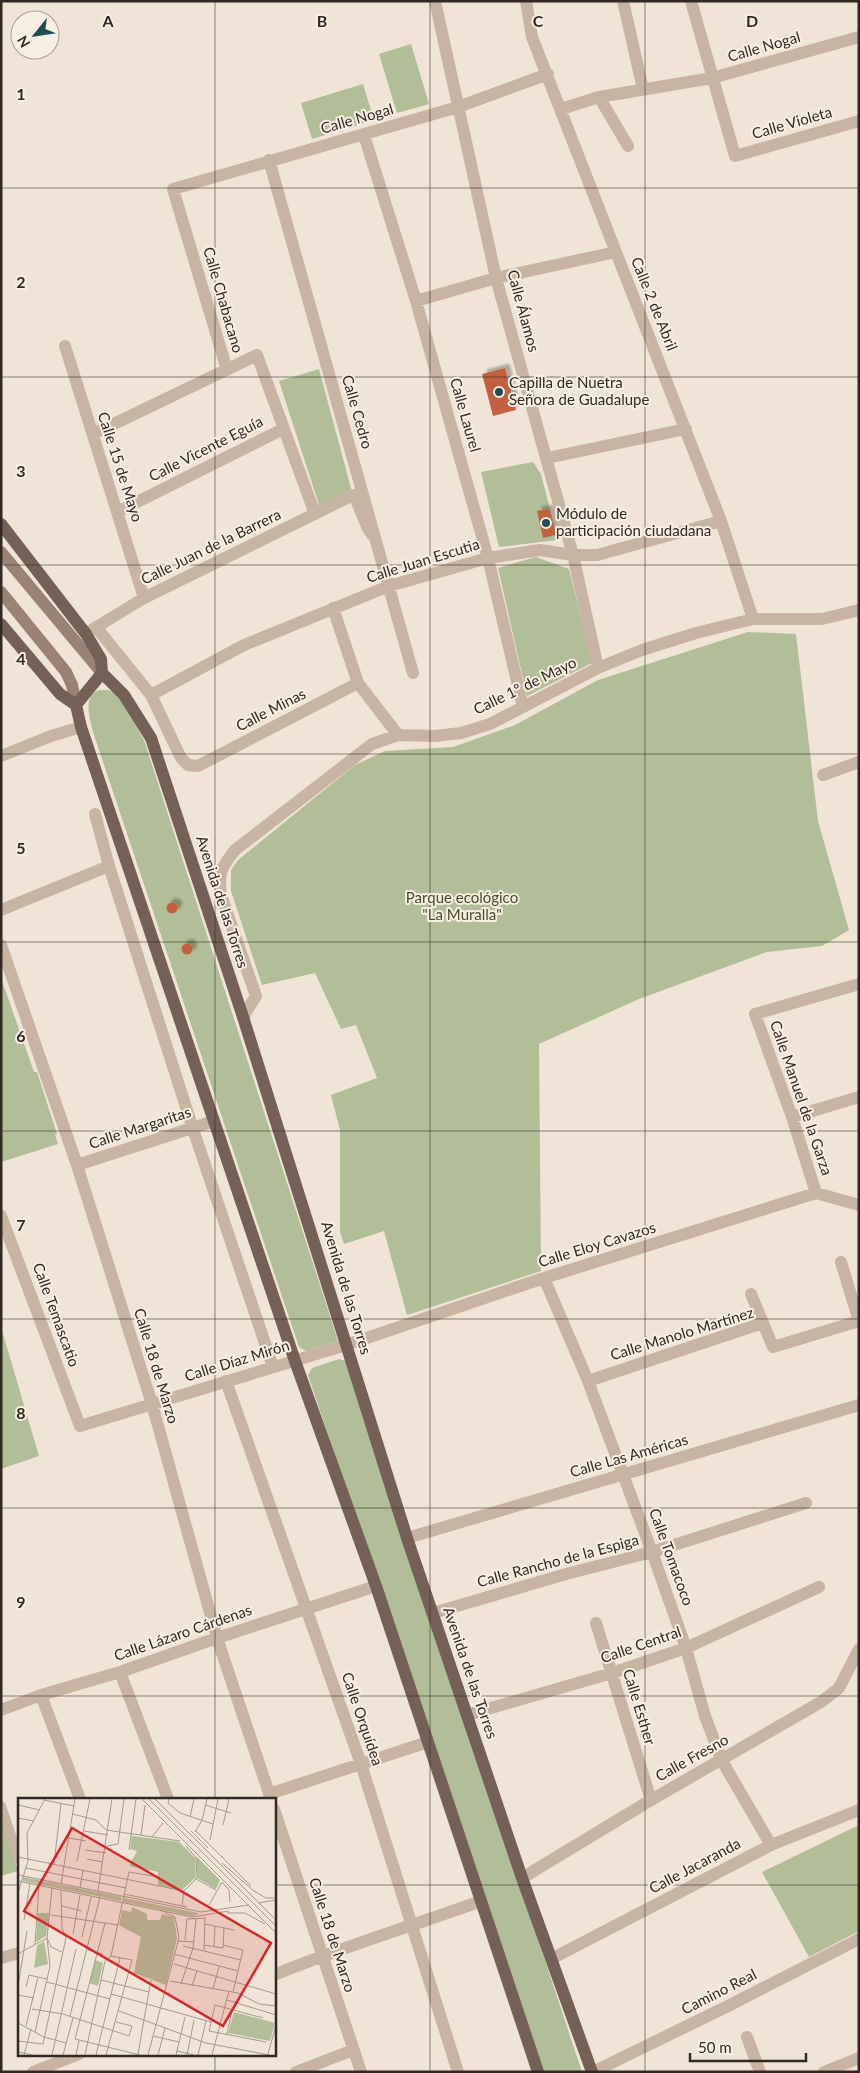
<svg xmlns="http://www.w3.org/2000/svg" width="860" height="2073" font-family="Lato,sans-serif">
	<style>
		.green { fill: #b1be97 }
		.building { fill: #c36141; filter: url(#shadow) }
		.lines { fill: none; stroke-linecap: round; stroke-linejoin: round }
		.pedestrian { stroke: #c7b4a3; stroke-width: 10 }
		.minor { stroke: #c7b4a3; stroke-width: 12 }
		.tertiary { stroke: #c7b4a3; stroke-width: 12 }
		.secondary { stroke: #9a8375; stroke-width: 12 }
		.primary { stroke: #746056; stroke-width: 12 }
		.grid { fill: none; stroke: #322925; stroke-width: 1; stroke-opacity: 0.55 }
		.poi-dot { fill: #1c4e52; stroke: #f8eee2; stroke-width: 2 }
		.labels { text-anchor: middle; stroke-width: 4; stroke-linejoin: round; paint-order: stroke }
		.street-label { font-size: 15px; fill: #322925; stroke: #f8eee2 }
		.poi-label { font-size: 15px; fill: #322925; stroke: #f8eee2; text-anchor: start }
		.park-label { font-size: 15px; fill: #425029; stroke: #f8eee2 }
		.inset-road { fill: none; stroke: #a4998f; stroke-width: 1 }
		.view { fill: #d62828; fill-opacity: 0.15; stroke: #d62828; stroke-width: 2.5 }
		.inset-edge { fill: none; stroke: #322925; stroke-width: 2.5 }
		.grid-label { font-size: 16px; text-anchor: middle; font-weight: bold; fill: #322925; stroke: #f8eee2; stroke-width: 4; stroke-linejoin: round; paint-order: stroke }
	</style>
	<defs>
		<filter id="shadow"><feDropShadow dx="4.5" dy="-4.5" stdDeviation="1" flood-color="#0004"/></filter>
	</defs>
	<rect width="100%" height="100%" fill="#f0e4d6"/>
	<path class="green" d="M411,44L429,104L397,113L379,54Z
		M363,84L374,120L312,139L301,103Z
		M319,369L352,492L320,508L279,381Z
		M533,462L541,474L558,540L499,547L481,472Z
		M536,557L569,569L592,663L527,696L498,568Z
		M748,632L796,634L818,821L849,930L822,946L767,952L639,999L539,1044L541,1271L407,1315L384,1231L344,1244L340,1232V1130L331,1095L377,1078L356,1025L341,1029L315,973L262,985L231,891V870L238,860L355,765L385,751L453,747L515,725L598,680Z
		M99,690H108L118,694L144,740L338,1341L306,1351L299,1347L93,732C90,718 82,697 99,690Z
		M1,978L34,1072H37L57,1134L55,1135L58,1144L1,1162Z
		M1,1327L39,1456L1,1469Z
		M339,1359L346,1361L582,2072H542L308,1375L312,1368Z
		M1,1814L18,1871L1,1876Z
		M859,1825V1931L809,1957L762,1872Z"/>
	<path class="building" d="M505,368L516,410L493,416L482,374Z
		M549,509L556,535L543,538L537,511Z
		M166.5 908a5.5 5.5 0 1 1 11 0a5.5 5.5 0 1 1-11 0Z
		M181.5 949a5.5 5.5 0 1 1 11 0a5.5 5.5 0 1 1-11 0Z"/>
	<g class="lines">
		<path class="pedestrian" d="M353,495L367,529L371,535
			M1,1806L19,1859"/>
		<path class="minor" d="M435,1L496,278L573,555L598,668
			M526,1L532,37L721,521L753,619
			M623,1L643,89
			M691,1L735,156L859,121
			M599,97L628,146
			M561,109L599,97L712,78L859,37
			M364,135L416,301L488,558L523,707
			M269,160L413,673
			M416,301L496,278L616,252
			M65,346L144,598
			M227,370L173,189L458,107L548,74
			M93,434L257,355L315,514
			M547,458L686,429
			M117,512L283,429
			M333,608L358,683L398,735
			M96,627L151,695L181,758L188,765L198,766L358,683
			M90,631L144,598L353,495
			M151,695L244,645L389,586L488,558L540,550L573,555H597L721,521
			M1,756L51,736L81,727
			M823,775L859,762
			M95,814L109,866L193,1129L273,1367
			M1,910L109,866
			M1,945L77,1165L152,1404L217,1638L271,1799
			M243,1017L256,996L221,895C218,872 221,868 235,850L372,744L398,735L435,736L461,733L490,724L598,668L642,650L696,633L753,619H822L859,610
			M792,1117L859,1097
			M77,1165L214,1121
			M816,1193L792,1117L755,1014L859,984
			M1,1216L80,1426L346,1345L544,1278L816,1193L859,1205
			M841,1262L859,1321
			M544,1278L588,1381L652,1552L686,1648L705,1716L722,1761L771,1845
			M751,1294L763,1323
			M226,1381L361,1764L458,2072
			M588,1381L763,1323L773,1347L859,1321
			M433,1613L566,1574L652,1552L806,1503
			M596,1623L651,1800
			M120,1672L168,1799
			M41,1695L80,1799
			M1,1710L41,1695L120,1672L217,1638L376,1586
			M467,1715L612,1673L686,1648L819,1587
			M269,1794L428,1742
			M274,1809L361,2072
			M522,1878L651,1800L821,1702L839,1688L859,1649
			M1,1958L19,1953
			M551,1959L771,1845L859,1810
			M274,1975C342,1947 412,1926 481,1901
			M747,2037L760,2072
			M33,2072L79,2054
			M296,2072L353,2050
			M593,2072L730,2005L859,1939
			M824,2072L859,2058"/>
		<path class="tertiary" d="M407,1538L859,1405"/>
		<path class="secondary" d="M1,552L102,673
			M1,592L66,672L72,685L76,705"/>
		<path class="primary" d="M1,524L86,634L101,659L102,673L76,705
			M1,624L60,694L76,705
			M102,673L124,695L151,738L243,1017L407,1538L522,1878L592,2072
			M76,705L81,727L295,1361L376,1586L538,2072"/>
	</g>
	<path class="grid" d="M215,1V1799M430,1V2072M645,1V2072M1,188H859M1,377H859M1,565H859M1,754H859M1,942H859M1,1131H859M1,1319H859M1,1508H859M1,1696H859M1,1885H19M274,1885H859M215,2054V2072"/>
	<g class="poi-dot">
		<circle cx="499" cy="392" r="5"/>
		<circle cx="546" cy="523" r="5"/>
	</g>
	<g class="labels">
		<g class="street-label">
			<text transform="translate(764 47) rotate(-16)" y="5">Calle Nogal</text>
			<text transform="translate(357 119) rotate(-16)" y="5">Calle Nogal</text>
			<text transform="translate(792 123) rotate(-16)" y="5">Calle Violeta</text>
			<text transform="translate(223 300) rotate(74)" y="5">Calle Chabacano</text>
			<text transform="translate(654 304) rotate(68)" y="5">Calle 2 de Abril</text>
			<text transform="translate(523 311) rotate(75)" y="5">Calle Álamos</text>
			<text transform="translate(357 412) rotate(74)" y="5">Calle Cedro</text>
			<text transform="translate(465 415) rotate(74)" y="5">Calle Laurel</text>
			<text transform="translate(206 449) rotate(-27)" y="5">Calle Vicente Eguía</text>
			<text transform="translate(120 467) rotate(72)" y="5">Calle 15 de Mayo</text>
			<text transform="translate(211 547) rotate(-26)" y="5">Calle Juan de la Barrera</text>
			<text transform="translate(423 561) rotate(-17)" y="5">Calle Juan Escutia</text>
			<text transform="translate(525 686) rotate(-26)" y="5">Calle 1º de Mayo</text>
			<text transform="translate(271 710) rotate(-27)" y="5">Calle Minas</text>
			<text transform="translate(222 902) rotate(72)" y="5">Avenida de las Torres</text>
			<text transform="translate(801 1098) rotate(71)" y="5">Calle Manuel de la Garza</text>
			<text transform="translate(140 1128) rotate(-18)" y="5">Calle Margaritas</text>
			<text transform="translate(597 1245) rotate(-17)" y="5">Calle Eloy Cavazos</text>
			<text transform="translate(346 1288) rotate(73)" y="5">Avenida de las Torres</text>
			<text transform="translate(56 1315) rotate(70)" y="5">Calle Temascatio</text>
			<text transform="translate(682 1334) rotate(-17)" y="5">Calle Manolo Martínez</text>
			<text transform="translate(237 1361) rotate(-17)" y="5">Calle Díaz Mirón</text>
			<text transform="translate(156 1366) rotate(73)" y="5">Calle 18 de Marzo</text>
			<text transform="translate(629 1456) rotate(-16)" y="5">Calle Las Américas</text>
			<text transform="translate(671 1557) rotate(70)" y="5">Calle Tomacoco</text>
			<text transform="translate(558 1561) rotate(-15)" y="5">Calle Rancho de la Espiga</text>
			<text transform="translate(183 1633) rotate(-19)" y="5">Calle Lázaro Cárdenas</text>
			<text transform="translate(641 1645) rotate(-19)" y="5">Calle Central</text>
			<text transform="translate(470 1673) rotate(71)" y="5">Avenida de las Torres</text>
			<text transform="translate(639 1707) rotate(73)" y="5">Calle Esther</text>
			<text transform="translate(362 1719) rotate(71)" y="5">Calle Orquídea</text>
			<text transform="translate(692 1758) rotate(-29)" y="5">Calle Fresno</text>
			<text transform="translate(695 1866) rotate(-28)" y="5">Calle Jacaranda</text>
			<text transform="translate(332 1935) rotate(72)" y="5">Calle 18 de Marzo</text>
			<text transform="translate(719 1992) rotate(-27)" y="5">Camino Real</text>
		</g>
		<g class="poi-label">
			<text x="509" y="388">Capilla de Nuetra<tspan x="509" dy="17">Señora de Guadalupe</tspan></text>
			<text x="556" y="519">Módulo de<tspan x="556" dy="17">participación ciudadana</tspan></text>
		</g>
		<g class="park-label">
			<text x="462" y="903">Parque ecológico<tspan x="462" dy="17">"La Muralla"</tspan></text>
		</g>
	</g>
	<g transform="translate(18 1798)">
		<rect width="258" height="258" fill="#f0e4d6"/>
		<path d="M114,38L161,44L178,61L177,80L164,92L140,87V74L111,68L119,53L112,51ZM179,59L202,82L198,91L179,80ZM5,79L104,99L103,103L5,83ZM106,100L180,115L181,116L174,118L105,104ZM114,109L129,116V122H142L144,116L156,119L159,141L148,187L116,175L123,139L101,127L104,112L113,114ZM20,115H31L28,138L18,144ZM26,143L30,166L16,170L19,148ZM77,162L85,165L80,188L71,185ZM216,214L257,225L252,243L210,235Z" fill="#b1be97"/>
		<path class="inset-road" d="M124,1L258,135M131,1L258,128M137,1L258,122M151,1L150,5L162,15L195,26M26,2L56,8M0,7L22,12M187,7L213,15M55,16L78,22L88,32L162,43M172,19L176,1M0,20L16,23M205,27L211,1M66,33L90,37M173,33L190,50M178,33L233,88M177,34L184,22L189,1M123,37L127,7M134,39L145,25M51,40L68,43M192,42L200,1M89,48L100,46L106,1M67,52L88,55M111,52L118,1M0,59L166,93M69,61L85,64M59,63L72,1M204,65L236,93L248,100H258M36,66L43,6M8,70L108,90M0,77L183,114L231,107M178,81L198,92M0,83L174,119L211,113M43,86L57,1M62,90L65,72M80,93L94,1M0,95L10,63L9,35L27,1M106,96L169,109M240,105L258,102M191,107L204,84L211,92L212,104M44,108L64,113M164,108L166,93L178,81L179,61L168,48M209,115H227L247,126M33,117L100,127M6,122L12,85M87,125L57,241L122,257M187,126L216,132M55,136L62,97M64,139L73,99M167,142L169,121L187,120M160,143L176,144M17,146L21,87M186,147L205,150L206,130M205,147L225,152L215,194M165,148L223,162M196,149L197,128M70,152L85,156M186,152L187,120M0,156L29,140L33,149L44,154M156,156L220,173M156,166L258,196M83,182L131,194M152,183L220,195L241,206L258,208M29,184L92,201M163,186L175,150L178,121M0,188L9,133M174,188L179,173M8,189L11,177L29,181M195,191L201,169M93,196L193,224M0,197L16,200M209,202L258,217M14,211L45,216L111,238L114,228L98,224M101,213L188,245L251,257M52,218L82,99M245,220L197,207L191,233L248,244M0,225L26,239L48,245M8,228L20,179M17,234L32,168L29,140L34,90M209,236L214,212M135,238L161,244M0,243L25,246L48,140L44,130L43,93M159,253L176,257M0,254L15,257M120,256L133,182M250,256L258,227M6,257L13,231M34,257L58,151M45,257L55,220M58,257L61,242M67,257L87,163L93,158L111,74L141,79M78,257L102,160M88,257L114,162L93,158M130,257L161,140L157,119L142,112M140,257L147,230M158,257L167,219M169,257L176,222M180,257L188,223M194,257L211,193"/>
		<path class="view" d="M54,30L253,145L205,228L6,113Z"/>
		<rect width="258" height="258" class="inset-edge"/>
	</g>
	<g class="grid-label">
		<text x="108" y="27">A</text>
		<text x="322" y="27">B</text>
		<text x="538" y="27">C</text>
		<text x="752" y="27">D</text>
		<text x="21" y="100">1</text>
		<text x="21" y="288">2</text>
		<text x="21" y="477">3</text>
		<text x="21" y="665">4</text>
		<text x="21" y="854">5</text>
		<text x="21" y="1042">6</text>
		<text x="21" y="1231">7</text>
		<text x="21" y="1419">8</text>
		<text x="21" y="1608">9</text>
	</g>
	<rect width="860" height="2073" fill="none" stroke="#322925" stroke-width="5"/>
	<g transform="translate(35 35) rotate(240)"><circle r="24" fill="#f8eee2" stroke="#a99f96"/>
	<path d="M0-4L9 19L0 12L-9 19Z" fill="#1c4e52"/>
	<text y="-8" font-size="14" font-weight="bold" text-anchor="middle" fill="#322925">N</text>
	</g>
	<path d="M690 2053v8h116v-8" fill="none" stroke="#322925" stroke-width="2.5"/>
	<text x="698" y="2053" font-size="15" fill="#322925" stroke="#f8eee2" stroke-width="4" paint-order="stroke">50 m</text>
</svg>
